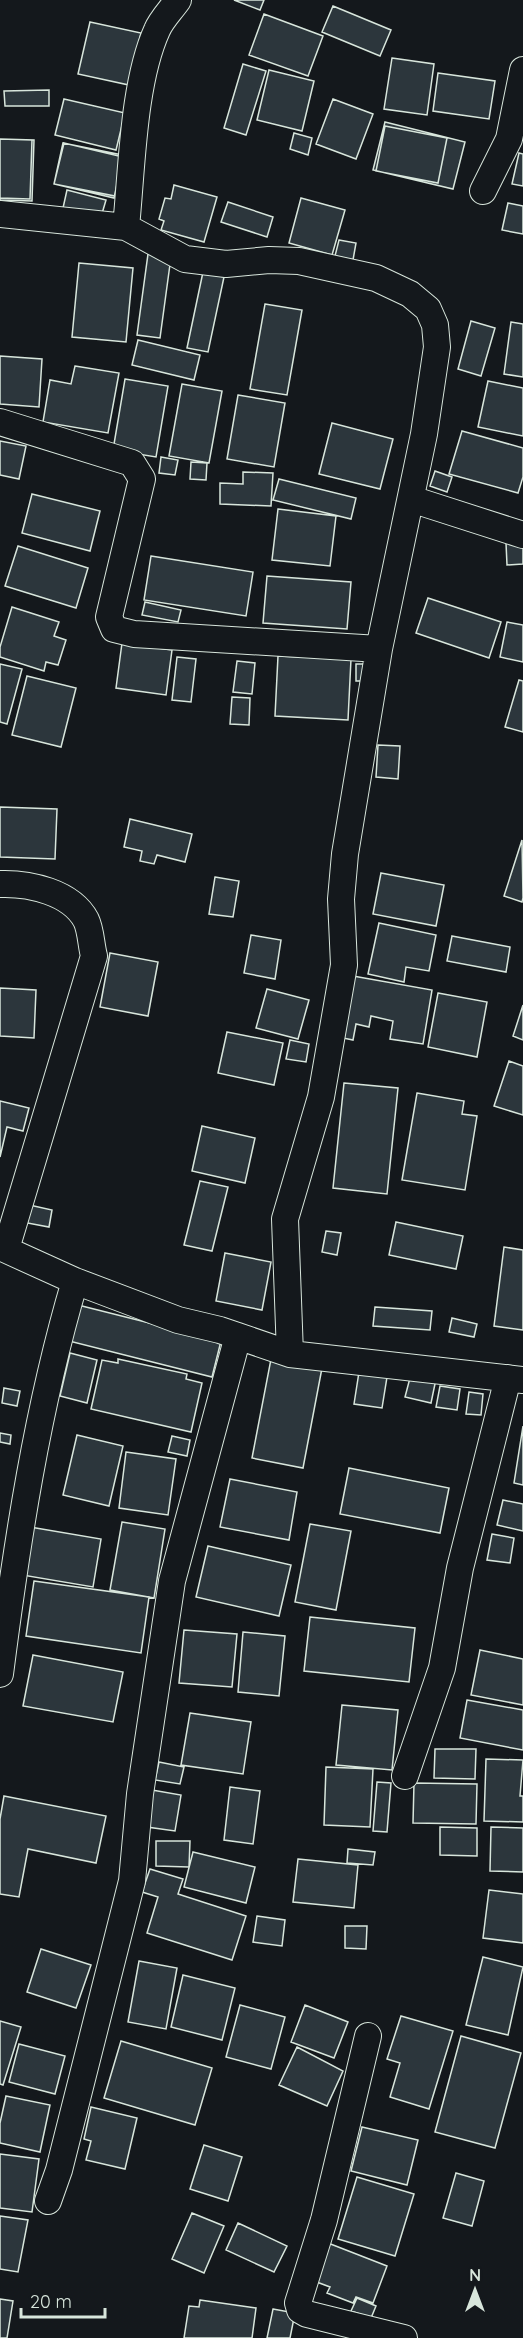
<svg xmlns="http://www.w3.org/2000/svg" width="523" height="2338" font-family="Quicksand,sans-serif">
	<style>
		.building { fill: #2c363c; stroke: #d8e6dc; stroke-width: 1.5 }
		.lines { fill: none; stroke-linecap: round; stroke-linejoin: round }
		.street-casing { stroke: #d8e6dc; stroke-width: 28 }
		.street { stroke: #14181c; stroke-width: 26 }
	</style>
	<rect width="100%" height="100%" fill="#14181c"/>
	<path class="building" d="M234,0H264L260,10Z
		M333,6L391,30L380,56L322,32Z
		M264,14L323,36L308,76L249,55Z
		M90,22L141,33L129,85L78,74Z
		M392,58L434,64L427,115L384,109Z
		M243,64L266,71L246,135L224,128Z
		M269,70L314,81L302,131L257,120Z
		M438,73L495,81L489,119L433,111Z
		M49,90V106H5L4,91Z
		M64,99L125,113L116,150L55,135Z
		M333,99L373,114L356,159L316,144Z
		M385,122L465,142L453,189L373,170Z
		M385,126L447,138L438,183L376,171Z
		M294,133L312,138L308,155L290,149Z
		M0,139L32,140L30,199L0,198Z
		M0,139L34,140L32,201L0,200Z
		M63,143L123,155L115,196L54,184Z
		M64,143L123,157L114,198L54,184Z
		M519,153L523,154V186L512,184Z
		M174,185L217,197L204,242L161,230L164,221L159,219L165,198L171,199Z
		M67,190L106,200L101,217L63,208Z
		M301,198L345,210L332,255L289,243Z
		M228,202L273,217L267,237L221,222Z
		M508,203L523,206V234L502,230Z
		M339,240L356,243L353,260L335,256Z
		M148,254L171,257L160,338L137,335Z
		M79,263L133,268L126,342L72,337Z
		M203,272L224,277L208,352L187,348Z
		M265,304L302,310L287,395L250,389Z
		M471,321L495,328L481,376L458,369Z
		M511,322L523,324V377L504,374Z
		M138,340L200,355L194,380L132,365Z
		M0,356L42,359L39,407L0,404Z
		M75,366L119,373L108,433L43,422L50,380L71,384Z
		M125,379L168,386L156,457L113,450Z
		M488,381L523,388V436L478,427Z
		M182,384L222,391L209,463L169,456Z
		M238,395L285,403L274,467L227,459Z
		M332,423L393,439L380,489L319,474Z
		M462,431L523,448V477L518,493L449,474Z
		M0,441L26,446L19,479L0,475Z
		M161,457L178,460L175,475L159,473Z
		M191,462L207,463L206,480L190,479Z
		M435,471L452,477L447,492L430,486Z
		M243,472L273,473L271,506L220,504V483L243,484Z
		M279,479L356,498L351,519L273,500Z
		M32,494L100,511L90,551L22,533Z
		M278,509L336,516L330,566L272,560Z
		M523,542V564L507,565L506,543Z
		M18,546L88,568L76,608L5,586Z
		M151,556L253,572L246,616L144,600Z
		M267,576L351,582L347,629L263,623Z
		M428,598L501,622L489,658L416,633Z
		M145,602L181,610L178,622L142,615Z
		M12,607L59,622L54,636L66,640L58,665L46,662L44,671L0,657V647Z
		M507,622L523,625V662L500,657Z
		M122,643L172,650L166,695L116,688Z
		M278,656L351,659L348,720L275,716Z
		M177,657L196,659L191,702L172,700Z
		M237,661L255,663L252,694L233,692Z
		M0,664L22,669L7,724L0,722Z
		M356,664H365V681H356Z
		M27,676L76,688L61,747L12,735Z
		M519,680L523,681V732L505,727Z
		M232,697L250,698L249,725L230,724Z
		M378,745L400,746L398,779L376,777Z
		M0,807L57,809L55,859L0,857Z
		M130,819L192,834L185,862L157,855L154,864L140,861L142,851L124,847Z
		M522,840L523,898L522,902L504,896Z
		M381,873L444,885L436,926L373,914Z
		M215,877L239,881L233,917L209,914Z
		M379,923L436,935L429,971L406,967L404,982L368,974Z
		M251,935L281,940L275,979L244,973Z
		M452,936L510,947L506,972L447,961Z
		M110,953L158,962L148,1016L100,1007Z
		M353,976L432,990L423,1044L390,1039L393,1021L371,1016L369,1027L356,1024L353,1040L343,1038Z
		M0,988L36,990L34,1038L0,1036Z
		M267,989L309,1000L298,1039L256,1028Z
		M438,993L487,1002L477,1057L428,1047Z
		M523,1005V1040L513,1036Z
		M227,1032L283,1043L274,1085L218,1073Z
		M290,1040L309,1044L306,1062L286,1059Z
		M509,1061L523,1066V1115L494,1106Z
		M344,1083L398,1088L387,1194L333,1188Z
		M417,1093L464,1101L462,1114L477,1116L465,1190L402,1180Z
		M0,1101L29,1108L23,1131L7,1127L0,1157Z
		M202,1126L255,1138L245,1183L192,1171Z
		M200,1181L228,1187L212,1251L184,1245Z
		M25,1204L52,1210L49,1227L22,1222Z
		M396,1222L463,1236L456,1269L389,1255Z
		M326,1231L341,1233L337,1255L322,1252Z
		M504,1247L523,1250V1330L494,1326Z
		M225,1253L271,1262L262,1310L216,1301Z
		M78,1305L221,1341L212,1377L69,1341Z
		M375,1307L432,1311L430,1330L373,1326Z
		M452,1318L477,1324L474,1337L449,1332Z
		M70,1353L97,1360L87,1403L60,1396Z
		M118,1359L187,1374L186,1379L202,1383L191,1432L91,1409L102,1360L118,1363Z
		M271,1359L322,1368L303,1468L252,1458Z
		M359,1372L387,1377L382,1408L354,1404Z
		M411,1374L436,1379L431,1403L405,1397Z
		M440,1386L460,1389L457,1410L436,1407Z
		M4,1388L20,1391L17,1406L2,1403Z
		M469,1392L483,1394L481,1415L466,1414Z
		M523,1426V1485L514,1483Z
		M0,1433L11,1435L10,1444L0,1442Z
		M77,1435L123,1446L109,1506L63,1495Z
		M172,1436L190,1440L187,1456L168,1452Z
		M126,1452L176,1459L168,1515L119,1508Z
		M349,1468L449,1488L440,1533L340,1514Z
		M230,1479L297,1492L289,1540L220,1527Z
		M503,1500L523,1504V1531L497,1525Z
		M122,1522L165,1529L154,1598L110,1590Z
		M310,1524L351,1531L336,1610L295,1602Z
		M30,1527L101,1539L93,1587L22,1575Z
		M492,1534L514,1538L510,1563L487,1560Z
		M208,1546L291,1565L279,1616L196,1597Z
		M34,1581L149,1597L141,1653L26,1636Z
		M310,1617L415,1628L409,1682L304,1671Z
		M184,1630L237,1634L232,1687L179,1683Z
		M243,1632L285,1636L279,1696L238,1692Z
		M480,1650L523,1659V1705L471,1695Z
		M33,1655L123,1672L113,1722L23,1706Z
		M467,1700L523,1710V1750L460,1738Z
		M342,1705L398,1710L392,1770L336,1765Z
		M190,1713L251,1722L243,1774L181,1765Z
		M435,1749H476L475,1779L434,1778Z
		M486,1759L523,1760L520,1796H523V1822L484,1821Z
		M159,1762L184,1767L180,1784L155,1780Z
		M326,1767L373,1769L370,1827L324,1825Z
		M377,1782L391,1783L387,1832L373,1831Z
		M414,1783L477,1784L476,1824L413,1823Z
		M230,1787L260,1791L253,1844L224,1840Z
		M152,1790L181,1795L175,1831L147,1827Z
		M4,1796L106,1816L96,1863L28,1849L19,1897L0,1894V1819Z
		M440,1827L477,1828V1856L440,1855Z
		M491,1827L523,1828V1872L490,1871Z
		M156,1841H190L189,1867L156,1866Z
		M348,1849L375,1852L373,1865L347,1863Z
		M193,1852L255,1867L246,1903L184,1887Z
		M298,1859L358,1865L354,1908L293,1902Z
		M150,1869L183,1879L178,1894L246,1916L232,1960L147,1933L158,1897L142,1892Z
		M489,1890L523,1894V1943L483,1938Z
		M257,1916L285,1920L282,1946L253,1942Z
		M345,1926H367L366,1949L345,1948Z
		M41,1949L91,1965L76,2008L27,1992Z
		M483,1957L523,1967L508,2035L466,2025Z
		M139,1961L177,1968L166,2029L128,2022Z
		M183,1975L235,1988L222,2040L171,2027Z
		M240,2005L285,2017L271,2069L226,2057Z
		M305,2005L348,2022L334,2058L291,2042Z
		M401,2016L453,2031L429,2109L390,2097L400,2063L387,2059Z
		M0,2021L21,2027L3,2085L0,2084Z
		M461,2036L521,2053L495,2148L435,2132Z
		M121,2041L212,2068L195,2125L104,2098Z
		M19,2044L65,2056L55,2094L9,2082Z
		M297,2047L343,2071L327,2106L279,2085Z
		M6,2096L50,2105L40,2152L0,2143V2123Z
		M91,2107L137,2118L125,2169L86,2160L91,2141L84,2139Z
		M362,2127L418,2140L407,2185L351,2171Z
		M204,2145L242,2157L228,2201L190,2189Z
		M0,2154L39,2159L32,2212L0,2208Z
		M456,2173L484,2181L472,2226L443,2218Z
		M357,2177L414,2194L395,2256L338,2239Z
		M192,2213L224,2226L204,2273L172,2259Z
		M0,2216L28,2220L18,2272L0,2269Z
		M238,2223L287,2246L274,2272L226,2250Z
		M328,2243L387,2266L373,2303L356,2297L353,2303L327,2293L330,2287L314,2281Z
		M357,2298L376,2306L371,2318L351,2311Z
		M0,2299L13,2301L7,2338H0Z
		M200,2300L256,2308L252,2338H184L189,2306L199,2307Z
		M273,2309L295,2313L290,2338H267Z"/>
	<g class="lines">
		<defs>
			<path id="street" d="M483,191L509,139L523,70
				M0,214L126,227L185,259L226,264L269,260L299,261L376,278L410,294L428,309L435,325L437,347L424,434L379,649L345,854L341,899L344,965L321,1097L285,1219L290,1354
				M126,227C132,168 133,83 157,30C161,20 171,10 178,0
				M0,422L132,463L142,479L109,617L114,629L134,634L379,649
				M411,499L523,535
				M0,884C29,883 71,892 86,920C91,930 91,945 94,956L6,1249
				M0,1247L75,1281L178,1320L220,1330L290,1354L523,1380
				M0,1674C17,1542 37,1409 75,1281
				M405,1776L442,1668L460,1568L508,1378
				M368,2036L324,2220L298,2303L300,2310L307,2314L404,2338
				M48,2201L59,2170L132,1881L140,1794L172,1581L238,1336"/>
		</defs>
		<use href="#street" class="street-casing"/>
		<use href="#street" class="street"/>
	</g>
	<g transform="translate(475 2290)" stroke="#14181c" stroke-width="4.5" paint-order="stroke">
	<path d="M0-4.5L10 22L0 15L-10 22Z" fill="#d8e6dc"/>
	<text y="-9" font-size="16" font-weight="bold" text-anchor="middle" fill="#d8e6dc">N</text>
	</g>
	<path d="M21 2308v9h84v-9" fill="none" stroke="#d8e6dc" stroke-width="3"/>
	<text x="30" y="2308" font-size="18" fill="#d8e6dc" stroke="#14181c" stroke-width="4.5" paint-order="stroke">20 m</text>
</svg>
